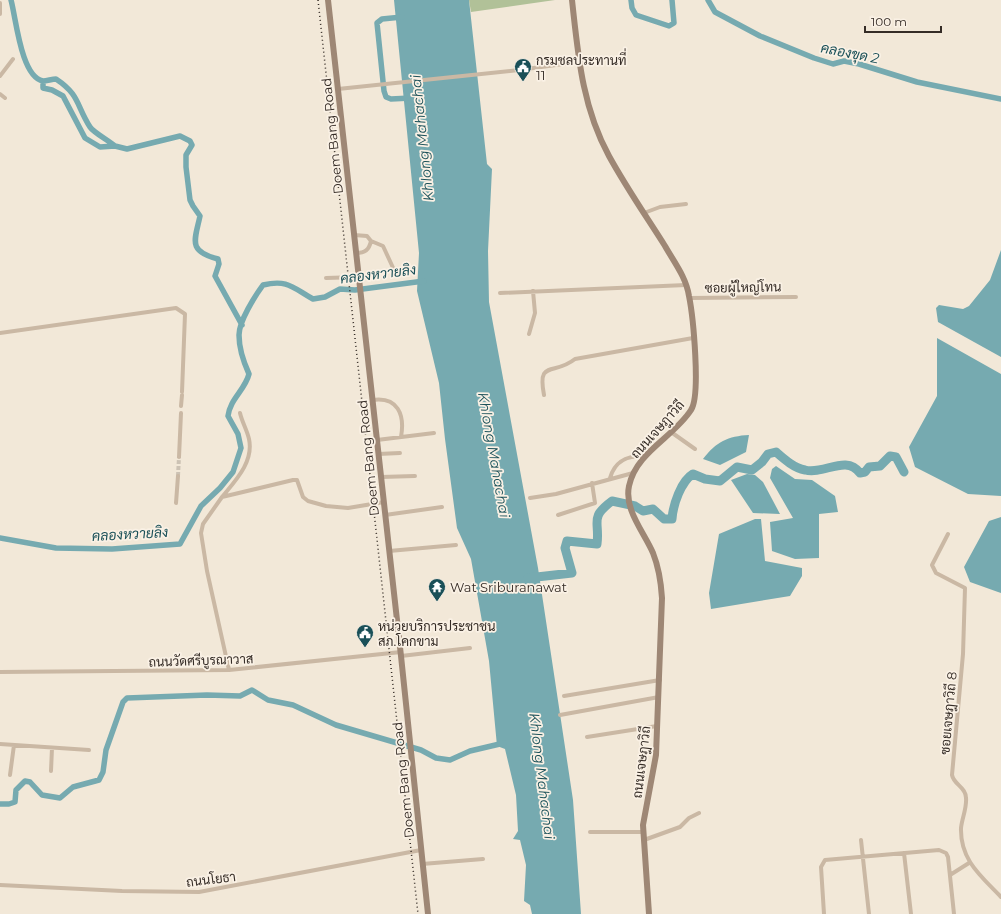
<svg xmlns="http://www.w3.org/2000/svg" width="1001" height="914" font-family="Montserrat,Sarabun,sans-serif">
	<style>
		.green { fill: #b1c198 }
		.water { fill: #76aab0 }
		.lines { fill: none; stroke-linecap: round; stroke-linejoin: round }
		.canal { stroke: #76aab0; stroke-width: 5.5 }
		.river { stroke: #76aab0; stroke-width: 9 }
		.street-tunnel { stroke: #ccc2b4; stroke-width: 4; stroke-dasharray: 4 2; stroke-linecap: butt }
		.street { stroke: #cab8a4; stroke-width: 4 }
		.secondary { stroke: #9e8775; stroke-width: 6 }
		.rail { stroke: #352c26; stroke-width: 1.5; stroke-dasharray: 1 3; stroke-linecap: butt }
		.labels { text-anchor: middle; stroke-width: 3.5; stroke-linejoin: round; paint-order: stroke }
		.poi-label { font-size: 13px; fill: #352c26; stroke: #faf1e5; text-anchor: start }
		.street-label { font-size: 13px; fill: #352c26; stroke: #faf1e5 }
		.water-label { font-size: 14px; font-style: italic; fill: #1a5058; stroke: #faf1e5 }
	</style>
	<rect width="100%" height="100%" fill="#f2e8d8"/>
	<path class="green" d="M469,0H555L471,12Z"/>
	<path class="water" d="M394,0H469L487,164L492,169L488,251L489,302L538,568L573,800L581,914H532L530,905L524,901L526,865L520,840L513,839L518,831L516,795L505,749L497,746L489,661L471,559L457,528L445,439L439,383L417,291L419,253Z
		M1001,250V357L938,322L936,308L939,305L963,309L969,306L990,280Z
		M937,338L1001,374V496L968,494L915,467L909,447L937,396Z
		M749,435L746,452L720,465L703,459C716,442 728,436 749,435Z
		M776,466L795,479L812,480L835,496L838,512L819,514V558L795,559L772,551L770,522L793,518L770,478L772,469Z
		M747,474L755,475L763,482L780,514L753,513L731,480Z
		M1001,517V593L998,592L970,582L964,567L989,521Z
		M755,519H761L765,561L802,568V576L790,596L711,609L709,593L719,534Z"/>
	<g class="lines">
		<path class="canal" d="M11,0C16,18 21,77 43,81C47,81 52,79 56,79C80,95 76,105 90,127C93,132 109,141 115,146
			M631,0L632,8L636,15L669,26L674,23L672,0
			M708,0L715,12L760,36L814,58L833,64L844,61L859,64L917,82L1001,99
			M402,17L382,19L377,23L384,91L386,97L391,99L411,98
			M43,81V88L52,90L63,96L85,138L100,147L115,146L127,149L180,136L190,141L192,145L186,155V167L190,200L193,206L200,216C195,240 187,251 218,259L219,264L215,276L242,325
			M0,538L56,548L112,549L180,544L201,506L220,488L233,472L241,448L238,434L228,416C230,399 245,390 249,374C244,363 239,347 239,335C239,321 255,296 263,285C288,279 293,288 313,299L325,297L340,289L355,290L424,281
			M0,804H9L15,802L16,790L25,781L30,782L42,795L60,798L73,787L99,780L103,772L106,750L123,702L127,698L207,695L240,696L252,690L268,700L293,705L336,725L421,750L436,758L450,760L470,751L504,743"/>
		<path class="river" d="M528,578L572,573L565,548L567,541L597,544C600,521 589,518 612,501L635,506L643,511L653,509L664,519H672C673,505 681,481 693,474L705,479L720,481L737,467L752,470L762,462L768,454L776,452C784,459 794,468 805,470C824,475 846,454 860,473L865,472L869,467L880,466L890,456L896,457L904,472"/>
		<path class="street-tunnel" d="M178,476L179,457"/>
		<path class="street" d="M0,3V14
			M0,76L13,59
			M338,89L519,70L578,62
			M0,94L5,98
			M644,213L660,207L686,204
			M354,235L367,236L371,241C369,250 365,253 356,253
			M371,241L383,246L395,272
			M326,278L358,277
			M500,293L686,285
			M690,298L796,297
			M0,333L176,308L185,314L182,392
			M529,334L535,313L533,291
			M544,395C537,359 554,376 575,359L693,338
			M372,400C398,396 405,415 401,437
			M181,406L182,395
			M671,432L695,449
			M377,440L434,433
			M378,454L400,453
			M179,457L181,413
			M381,477L415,476
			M610,478C615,460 628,455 646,456
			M222,497C235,481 254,462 249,439C247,430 242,422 240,413
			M530,498L556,494L633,473
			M176,503L178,476
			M385,515L442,507
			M558,515L595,503L592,483
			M948,534L932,565L936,573L965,588L963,654L952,775C954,785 966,787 966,798C967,808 962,818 961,828C960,860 981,876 1001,897
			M389,551L456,545
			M401,656L470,648
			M229,670L207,571L201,533L203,524L222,497L293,480H297L303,497L308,501L326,506L348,508L384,502
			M0,672L229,670L401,652
			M564,696L660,680
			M560,715L659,697
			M587,737L657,726
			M0,744L89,750
			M51,771L52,748
			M10,775L14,745
			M590,832H643
			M644,840L680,827L689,818L699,813
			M861,840L869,914
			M904,853L911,914
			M422,864L483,859
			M950,875L969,863
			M0,885L122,891L199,892L421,850
			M824,914L821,867L825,860L939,850L946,853L948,857L954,914"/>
		<path class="secondary" d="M328,0L401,656L428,914
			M572,0C578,54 582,107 609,156C626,187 646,216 665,246C674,262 686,277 689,296C693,316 701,395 691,410C674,437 636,452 629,486C624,510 644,532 653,553C659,568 661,582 662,598L656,755L643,825L649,914"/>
		<path class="rail" d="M318,0L418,914"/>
	</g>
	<defs>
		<symbol id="civic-pin" viewBox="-11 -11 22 30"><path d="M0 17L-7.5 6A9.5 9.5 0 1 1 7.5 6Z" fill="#1a5058" stroke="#faf1e5"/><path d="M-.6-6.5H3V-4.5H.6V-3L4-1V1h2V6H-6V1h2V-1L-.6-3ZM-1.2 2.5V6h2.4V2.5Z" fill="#fff"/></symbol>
		<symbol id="temple-pin" viewBox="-11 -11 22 30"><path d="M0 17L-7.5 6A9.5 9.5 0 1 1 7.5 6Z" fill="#1a5058" stroke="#faf1e5"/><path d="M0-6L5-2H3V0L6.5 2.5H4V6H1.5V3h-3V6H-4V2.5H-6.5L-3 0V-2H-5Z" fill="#fff"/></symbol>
	</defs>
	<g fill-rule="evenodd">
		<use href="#civic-pin" x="513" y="57" width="20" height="27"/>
		<use href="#temple-pin" x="427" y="577" width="20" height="27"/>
		<use href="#civic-pin" x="355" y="623" width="20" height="27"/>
	</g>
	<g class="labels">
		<g class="poi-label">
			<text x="536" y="65">กรมชลประทานที่<tspan x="536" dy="15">11</tspan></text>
			<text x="450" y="592">Wat Sriburanawat</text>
			<text x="378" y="631">หน่วยบริการประชาชน<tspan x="378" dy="15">สภ.โคกขาม</tspan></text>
		</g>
		<g class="street-label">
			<text transform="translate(332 136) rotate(-96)" y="5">Doem Bang Road</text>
			<text transform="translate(743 287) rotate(-1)" y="5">ซอยผู้ใหญ่โทน</text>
			<text transform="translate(657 429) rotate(-48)" y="5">ถนนเจษฎาวิถี</text>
			<text transform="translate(368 458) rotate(-96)" y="5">Doem Bang Road</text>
			<text transform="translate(201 660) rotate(-2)" y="5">ถนนวัดศรีบูรณาวาส</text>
			<text transform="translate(948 713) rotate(-85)" y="5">ซอยเจษฎาวิถี 8</text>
			<text transform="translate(641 762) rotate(-83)" y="5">ถนนเจษฎาวิถี</text>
			<text transform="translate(403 780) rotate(-96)" y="5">Doem Bang Road</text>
			<text transform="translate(211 879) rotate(-7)" y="5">ถนนโยธา</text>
		</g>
		<g class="water-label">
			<text transform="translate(850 53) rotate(11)" y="5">คลองขุด 2</text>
			<text transform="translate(422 138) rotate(-96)" y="5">Khlong Mahachai</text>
			<text transform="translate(378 274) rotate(-7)" y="5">คลองหวายลิง</text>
			<text transform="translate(494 455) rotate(80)" y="5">Khlong Mahachai</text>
			<text transform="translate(130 534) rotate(-3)" y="5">คลองหวายลิง</text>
			<text transform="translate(542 776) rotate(83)" y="5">Khlong Mahachai</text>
		</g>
	</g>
	<path d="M865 26v6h76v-6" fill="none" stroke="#352c26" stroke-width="2"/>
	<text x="871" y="26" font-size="12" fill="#352c26" stroke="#faf1e5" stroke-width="3" paint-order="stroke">100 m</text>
</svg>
